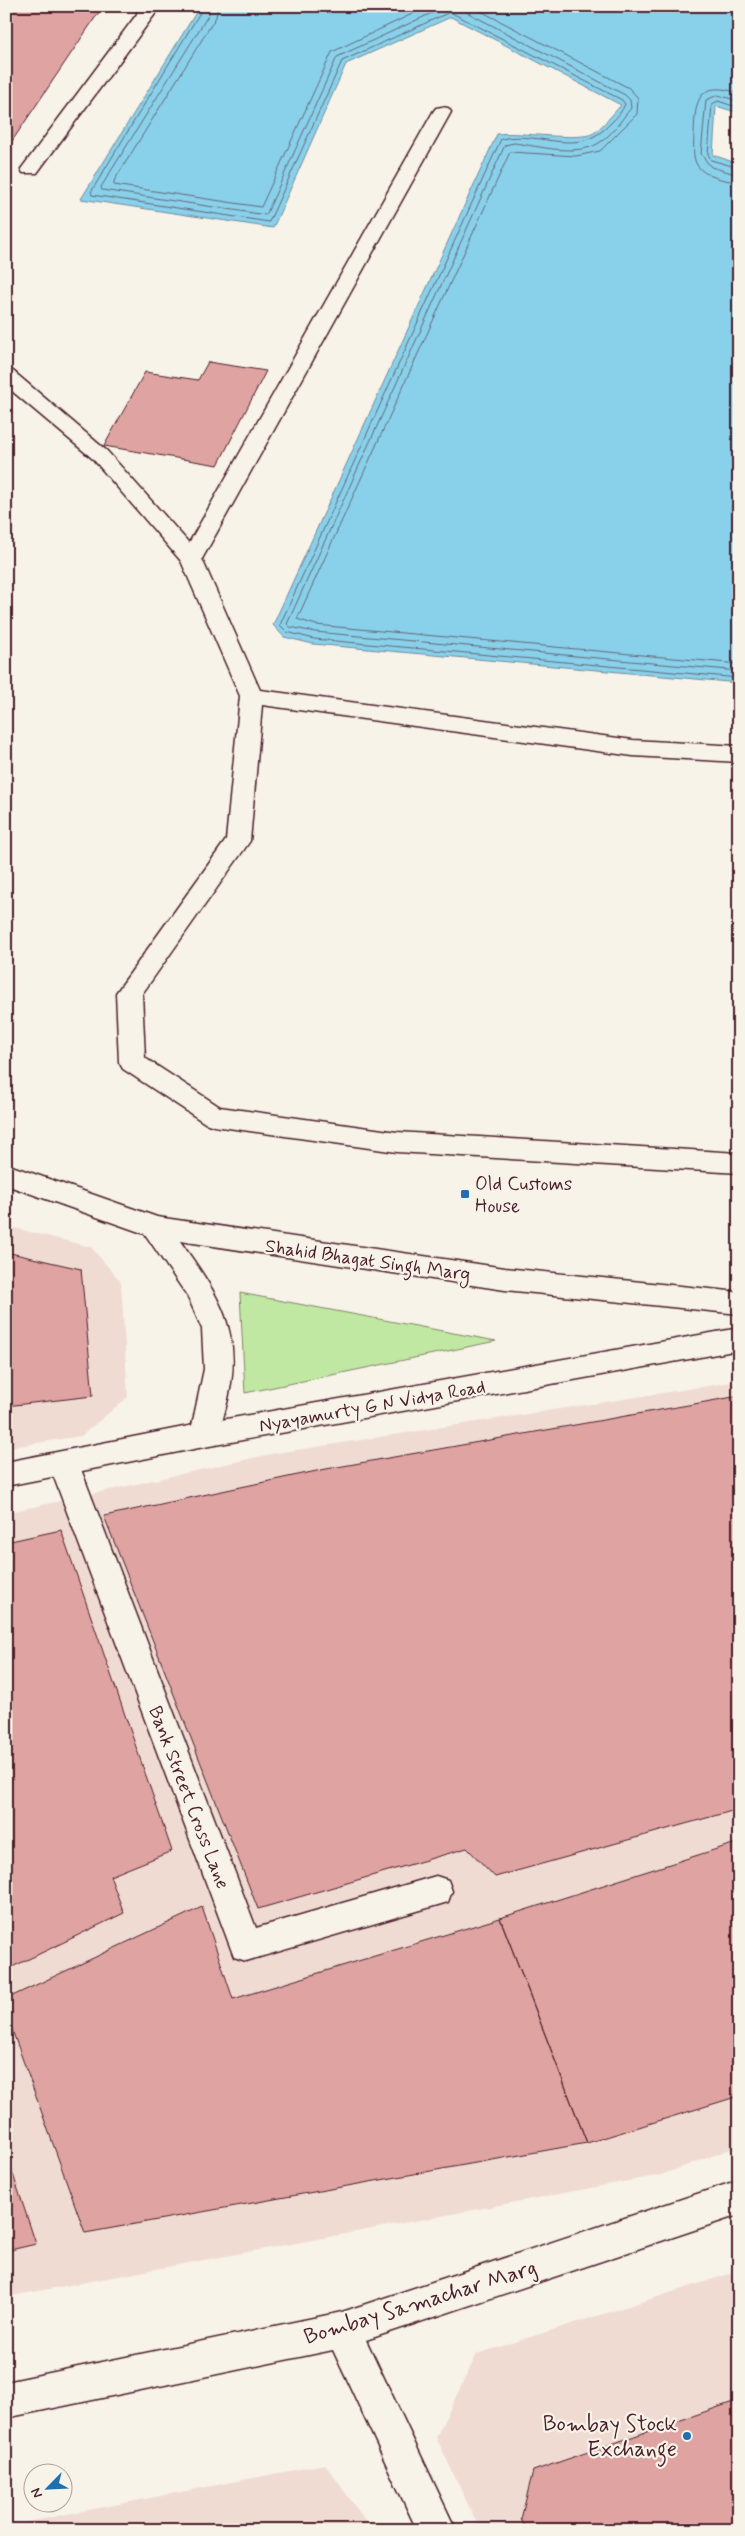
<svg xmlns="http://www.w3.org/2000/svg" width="745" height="2536" font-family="Mynerve,sans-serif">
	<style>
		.built { fill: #f0dbd3 }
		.green { fill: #c0e8a3; stroke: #858467 }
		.water { fill: #89d1ea; stroke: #708a9e }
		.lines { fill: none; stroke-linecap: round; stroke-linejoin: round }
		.shore { stroke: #636677; stroke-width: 1 }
		.building { fill: #dfa4a2; stroke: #4a1f2b }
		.lane-casing { stroke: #4a1f2b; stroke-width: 3 }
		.street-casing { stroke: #4a1f2b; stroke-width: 3 }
		.secondary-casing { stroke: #4a1f2b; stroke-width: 3 }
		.primary-casing { stroke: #4a1f2b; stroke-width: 3 }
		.lane { fill: #f7f3e8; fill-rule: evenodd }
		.street { fill: #f7f3e8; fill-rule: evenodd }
		.secondary { fill: #f7f3e8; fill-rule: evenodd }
		.primary { fill: #f7f3e8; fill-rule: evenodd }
		.poi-dot { fill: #1f6fb2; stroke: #f7f3e8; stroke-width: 2 }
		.labels { text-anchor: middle; stroke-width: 4.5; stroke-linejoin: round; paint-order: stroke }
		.poi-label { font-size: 19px; fill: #4a1f2b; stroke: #f7f3e8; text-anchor: start }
		.street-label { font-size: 19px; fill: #4a1f2b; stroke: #f7f3e8 }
		.near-street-label { font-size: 22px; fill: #4a1f2b; stroke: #f7f3e8 }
		.near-poi-label { font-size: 22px; fill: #4a1f2b; stroke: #f7f3e8; text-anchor: end }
	</style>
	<rect width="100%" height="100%" fill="#f7f3e8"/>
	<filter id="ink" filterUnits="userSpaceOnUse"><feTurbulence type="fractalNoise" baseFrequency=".02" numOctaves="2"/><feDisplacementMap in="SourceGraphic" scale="10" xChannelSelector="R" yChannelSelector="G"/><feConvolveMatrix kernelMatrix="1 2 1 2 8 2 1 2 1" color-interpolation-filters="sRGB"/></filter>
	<g filter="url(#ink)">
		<path class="built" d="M6,1226L91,1247L121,1282L128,1397L81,1436L6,1448Z
			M739,1381V2146L661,2175L6,2297V1513L271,1454Z
			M739,2271V2530H480L436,2437L477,2354Z
			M325,2464L372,2530H6V2526Z"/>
		<path class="green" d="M240,1293L496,1341L245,1393Z"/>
		<path class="water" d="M200,6H739V113L716,106L713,155L739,164V683L313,644L284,637L273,625L497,134C519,131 580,142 594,133C603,126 613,114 621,105L451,17L346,64L273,228L81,199Z"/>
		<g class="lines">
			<path class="shore" d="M204,6L91,192L92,195L269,222L342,61L450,12L622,100L625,104C622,112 617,117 611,123C577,160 543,130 501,139L280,625L287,632L314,639L739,678
				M210,6L209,14L101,187L102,190L266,215L337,57L447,6
				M218,6L216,17L114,181V185L261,207L332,52L429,6
				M455,6L625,95L630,100L631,108C622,119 611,136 599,143C576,157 539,146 514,143L505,145L287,624L290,627L315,632L739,671
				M471,6L629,88L638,98L637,114L600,151L576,156L510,152L297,619L316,625L739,664
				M739,93C699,80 695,98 694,134C694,143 692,157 697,165C704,177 726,181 739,182
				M739,101L718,95L706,100L701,154L711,167L739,175
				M739,108L718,101L712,104L708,154L711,160L739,168"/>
		</g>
		<path class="building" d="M6,6H103L6,150Z
			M208,362L266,371L218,465L104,446L145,372L198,380Z
			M6,1252L81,1269L93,1396L6,1406Z
			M739,1396V1809L495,1877L467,1848L258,1909L104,1516L326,1469Z
			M61,1530L172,1851L110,1876L124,1913L6,1970V1542Z
			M739,1842V2096L587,2143L500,1918Z
			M202,1907L233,1999L500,1918L587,2143L85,2233L6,2013V1999Z
			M6,2153L36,2244L6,2251Z
			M739,2400V2530H526L521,2519L533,2471Z"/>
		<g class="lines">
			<defs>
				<path id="lane" d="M138,6H156L155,14L37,173H23L21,169L137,14Z
					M442,107L448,108L451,112L202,559L260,690L633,740L739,746V762L633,756L262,705L250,841L142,994L145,1058L220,1107L397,1132L739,1153V1173L397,1152L214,1126L205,1123L123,1069L119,1062L116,993L226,840L240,696L181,561L93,459L6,386V369L13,371L107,451L189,543L433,112L436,108Z"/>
				<path id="street" d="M64,1452L74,1456L79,1464L256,1928L436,1876L448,1880L452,1891L448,1902L246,1961L234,1957L49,1464L54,1456Z
					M739,2180V2215L366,2340L456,2530H417L333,2350L6,2418V2382L342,2312Z"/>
				<path id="secondary" d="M739,1328V1350L204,1447L6,1486V1462L204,1423Z"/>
				<path id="primary" d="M6,1164L157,1217L505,1268L739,1292V1314L505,1290L180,1241C218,1295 244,1331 228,1399C224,1414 221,1430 214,1443L204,1447L194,1443L190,1435L204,1369L202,1329L188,1297L145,1234L6,1185Z"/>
			</defs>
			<use href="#lane" class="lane-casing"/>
			<use href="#street" class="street-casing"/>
			<use href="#secondary" class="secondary-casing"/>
			<use href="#primary" class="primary-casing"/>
			<use href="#lane" class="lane"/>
			<use href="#street" class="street"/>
			<use href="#secondary" class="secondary"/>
			<use href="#primary" class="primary"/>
		</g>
	</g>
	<g class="poi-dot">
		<rect x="460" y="1189" width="10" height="10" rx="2.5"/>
		<circle cx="687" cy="2436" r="5"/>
	</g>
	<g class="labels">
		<g class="poi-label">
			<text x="475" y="1190">Old Customs<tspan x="475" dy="22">House</tspan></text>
		</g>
		<g class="street-label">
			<text transform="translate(368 1259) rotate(8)" y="7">Shahid Bhagat Singh Marg</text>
			<text transform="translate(372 1405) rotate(-10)" y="7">Nyayamurty G N Vidya Road</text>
			<text transform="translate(190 1797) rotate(69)" y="7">Bank Street Cross Lane</text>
		</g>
		<g class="near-street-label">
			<text transform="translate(420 2301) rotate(-17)" y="8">Bombay Samachar Marg</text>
		</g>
		<g class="near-poi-label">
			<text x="677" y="2431">Bombay Stock<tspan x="677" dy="25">Exchange</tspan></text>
		</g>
	</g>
	<rect width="745" height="2536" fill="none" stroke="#f7f3e8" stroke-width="25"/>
	<rect x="12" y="12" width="720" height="2511" fill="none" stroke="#4a1f2b" stroke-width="2" filter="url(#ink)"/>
	<g transform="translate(48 2488) rotate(246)"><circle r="24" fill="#f7f3e8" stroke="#b29e9c"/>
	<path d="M0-4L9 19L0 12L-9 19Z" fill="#1f6fb2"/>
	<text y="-8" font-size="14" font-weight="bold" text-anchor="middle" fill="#4a1f2b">N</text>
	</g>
</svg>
